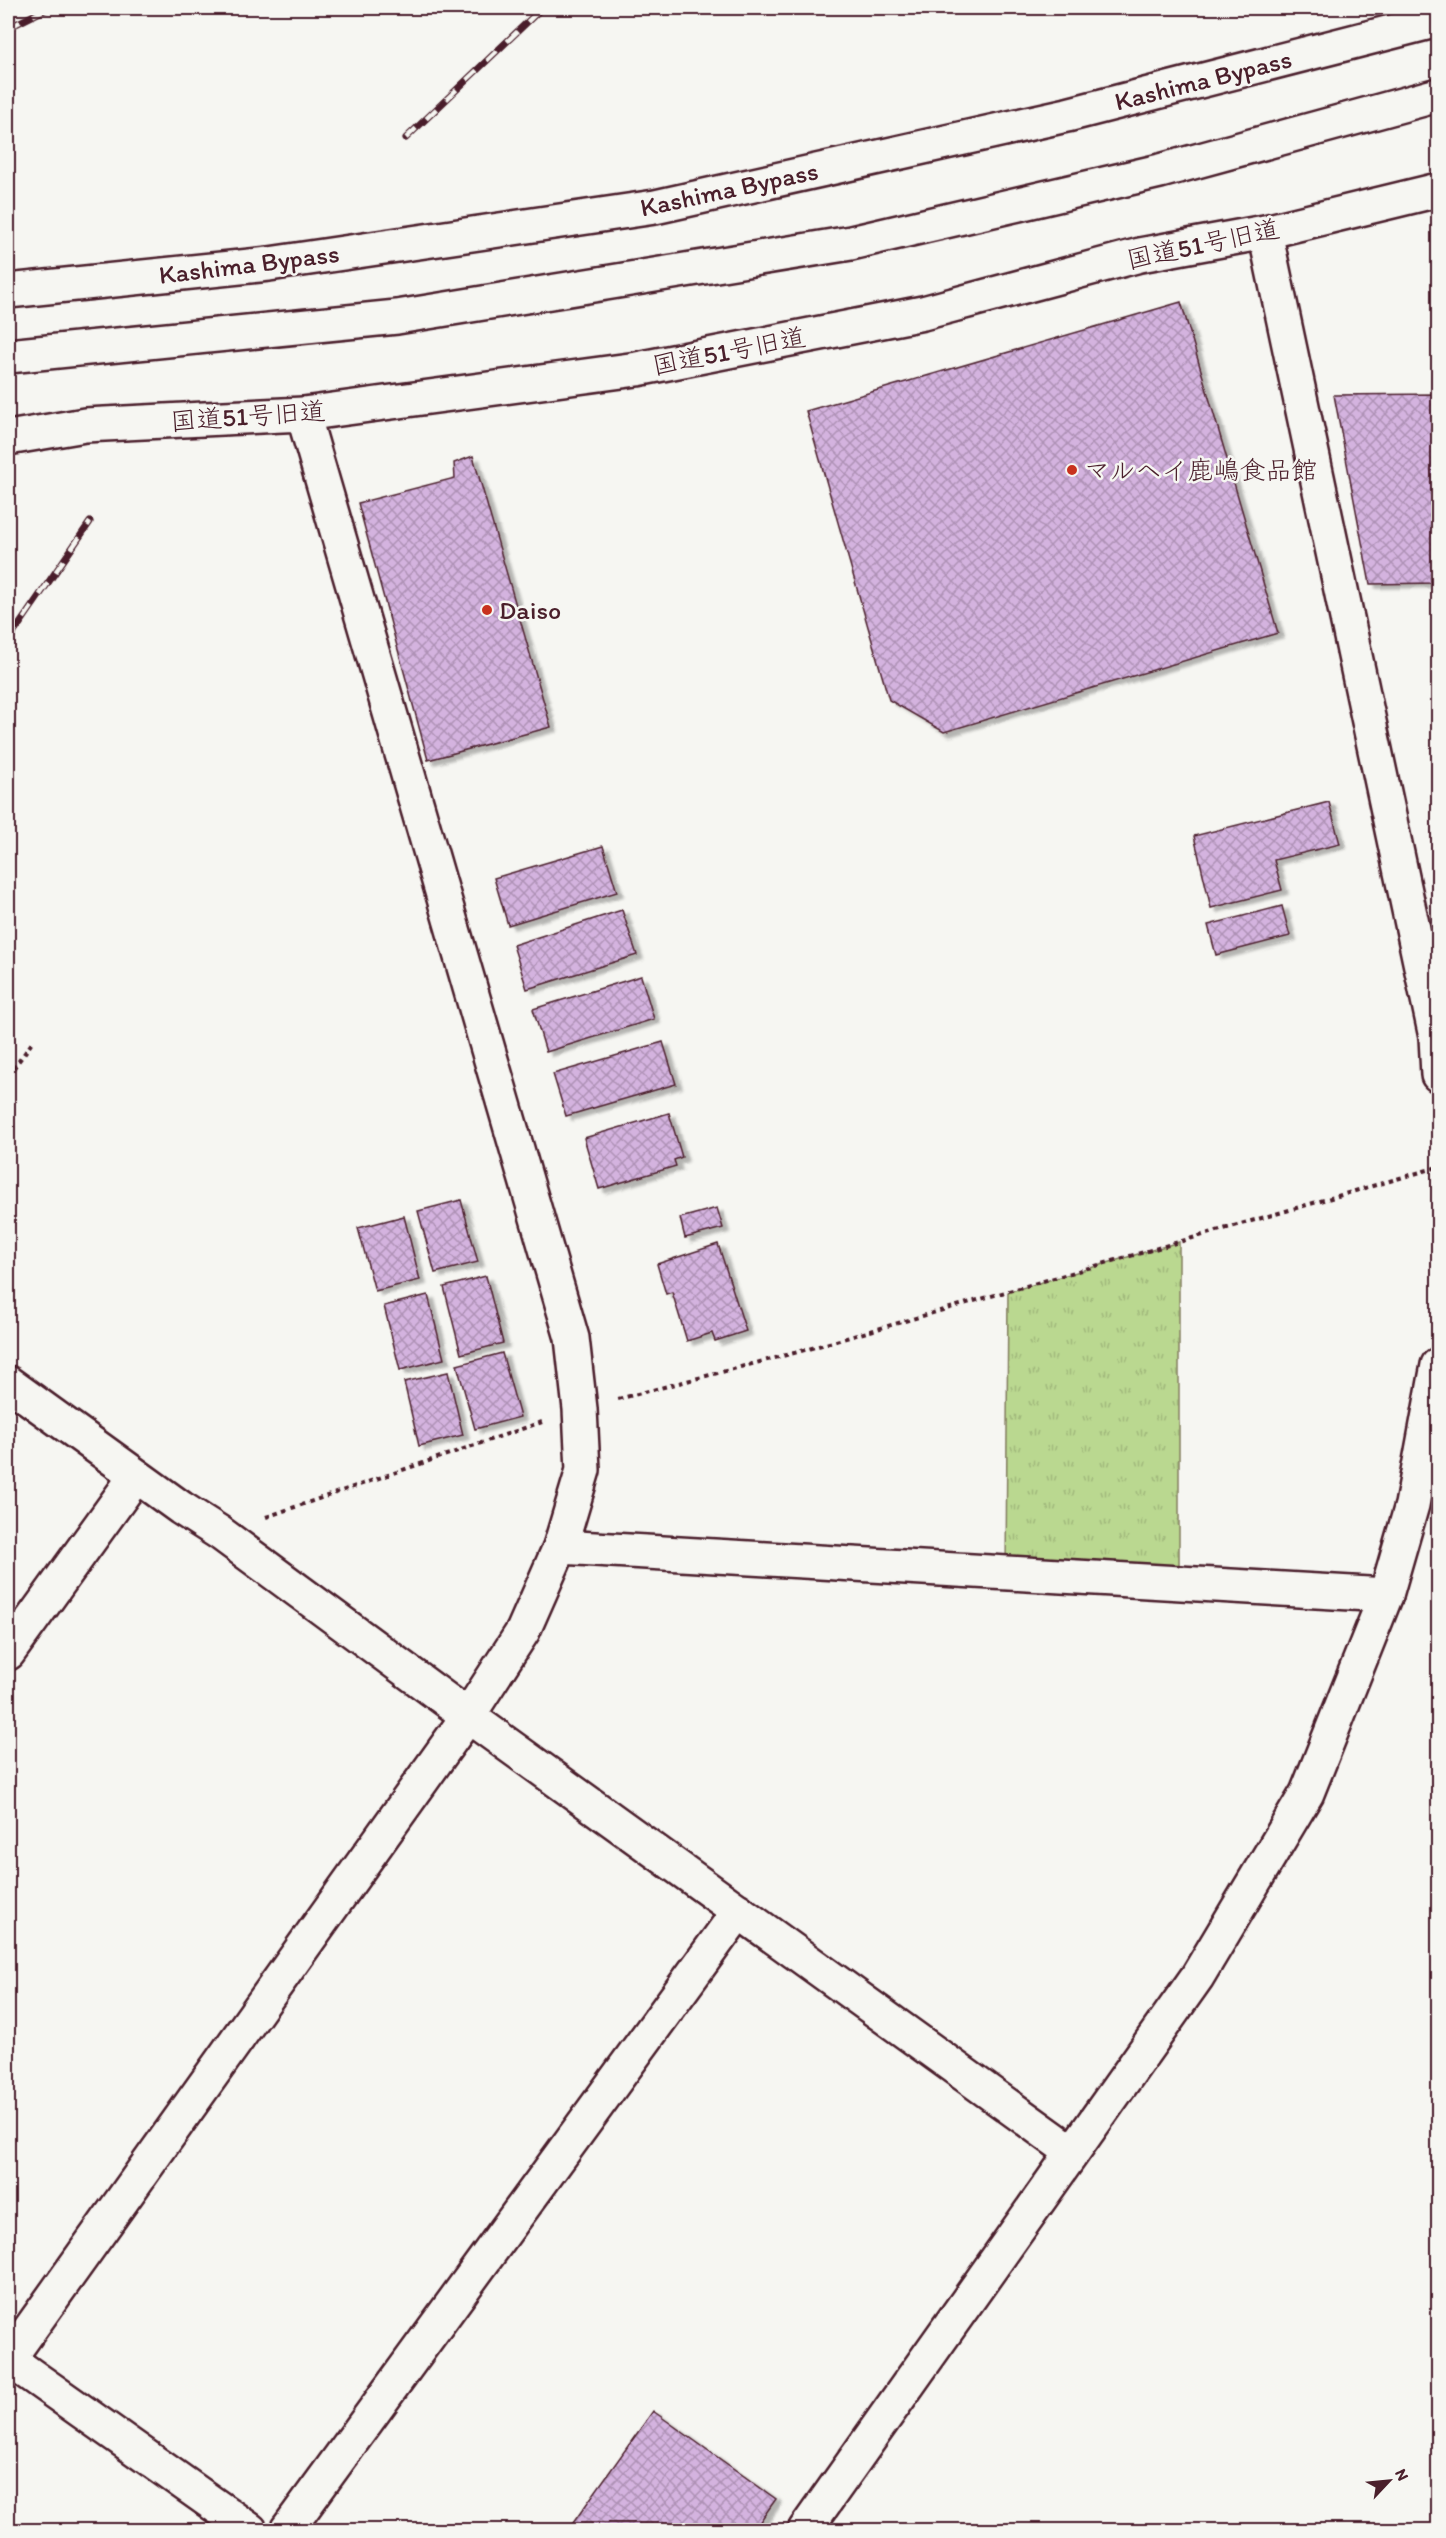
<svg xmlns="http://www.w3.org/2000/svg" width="1446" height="2538" font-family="Itim,'Klee One',sans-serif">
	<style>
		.grass { fill: url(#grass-tufts); stroke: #827c5e; stroke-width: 1.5 }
		.building { fill: url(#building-cross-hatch); stroke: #4a1f2b; stroke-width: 1.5; filter: url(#shadow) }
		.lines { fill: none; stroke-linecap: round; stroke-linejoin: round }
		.minor-casing { stroke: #4a1f2b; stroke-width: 38 }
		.tertiary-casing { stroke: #4a1f2b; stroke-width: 38 }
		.trunk-casing { stroke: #4a1f2b; stroke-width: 38 }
		.path { stroke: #4a1f2b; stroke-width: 4; stroke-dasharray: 4.5 4.5; stroke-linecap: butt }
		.minor { stroke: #f6f6f2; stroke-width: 33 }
		.tertiary { stroke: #f6f6f2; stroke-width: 33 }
		.trunk { stroke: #f6f6f2; stroke-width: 33 }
		.rail-casing { stroke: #4a1f2b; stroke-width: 7 }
		.rail { stroke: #f6f6f2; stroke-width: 4.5; stroke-dasharray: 14; stroke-linecap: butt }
		.poi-dot { fill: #c8321e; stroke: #f6f6f2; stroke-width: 2 }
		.labels { text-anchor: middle; stroke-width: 5; stroke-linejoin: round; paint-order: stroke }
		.street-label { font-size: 26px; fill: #4a1f2b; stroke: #f6f6f2 }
		.poi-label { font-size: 26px; fill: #4a1f2b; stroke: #f6f6f2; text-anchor: start }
	</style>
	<defs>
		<pattern id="grass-tufts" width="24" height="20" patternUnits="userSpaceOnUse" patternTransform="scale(1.5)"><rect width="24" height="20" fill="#bad890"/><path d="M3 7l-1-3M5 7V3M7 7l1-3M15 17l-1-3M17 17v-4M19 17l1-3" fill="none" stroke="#a1b97c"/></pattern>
		<pattern id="building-cross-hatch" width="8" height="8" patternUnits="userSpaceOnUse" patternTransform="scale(1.5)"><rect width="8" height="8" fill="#d4b3df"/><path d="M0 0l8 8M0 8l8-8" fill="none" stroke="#ae91b5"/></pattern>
		<filter id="shadow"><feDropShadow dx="6" dy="4" stdDeviation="1.5" flood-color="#0004"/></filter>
	</defs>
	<rect width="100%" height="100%" fill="#f6f6f2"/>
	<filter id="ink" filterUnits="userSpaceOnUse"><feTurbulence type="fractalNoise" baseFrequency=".0167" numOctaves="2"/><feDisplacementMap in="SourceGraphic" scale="12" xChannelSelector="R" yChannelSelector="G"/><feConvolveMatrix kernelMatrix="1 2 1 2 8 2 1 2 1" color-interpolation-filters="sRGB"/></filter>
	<g filter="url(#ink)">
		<path class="grass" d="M1179,1242V1583L1006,1573L1008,1292Z"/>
		<path class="building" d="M1181,302L1278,633L944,732L889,700L806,411Z
			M1438,394V583L1370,584L1334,395Z
			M473,456L551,727L428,760L358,503L455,478L454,463Z
			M1329,802L1340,844L1274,860L1282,890L1211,908L1194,836Z
			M603,846L617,892L508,925L494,878Z
			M1282,906L1290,936L1216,955L1208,925Z
			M622,910L637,955L527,989L513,945Z
			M641,976L654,1019L546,1052L533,1009Z
			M663,1042L676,1084L566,1116L553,1074Z
			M669,1113L682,1157L674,1160L676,1166L599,1189L584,1138Z
			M461,1200L478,1262L435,1273L418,1211Z
			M717,1208L723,1228L685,1238L680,1218Z
			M404,1216L420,1280L375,1291L358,1228Z
			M718,1244L746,1331L715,1341L712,1333L687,1341L672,1292L666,1294L657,1264Z
			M486,1276L503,1343L461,1354L444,1287Z
			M428,1295L444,1359L400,1370L384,1306Z
			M502,1353L520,1417L475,1429L457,1365Z
			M448,1372L463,1435L419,1446L404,1382Z
			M653,2411L776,2499L754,2530H568Z"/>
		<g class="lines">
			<defs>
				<path id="minor" d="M560,1547L1386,1595
					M8,1653L136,1476
					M8,2359L250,2530
					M287,2530L739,1911"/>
				<path id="tertiary" d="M1265,232L1436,1037L1438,1075
					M8,438L85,425L303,414L637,369L923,313L1140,255L1265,232L1438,190
					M8,1383L181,1508L220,1533L468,1716L1072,2152
					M8,2360L468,1716L523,1631L560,1547L583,1470L580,1409L572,1338L303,414
					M805,2530L1197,1977L1307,1793L1386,1595L1412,1505L1438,1365"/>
				<path id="trunk" d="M8,291L269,264L655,207L1067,115L1438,20
					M8,356L397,317L851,243L1160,171L1438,95"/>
			</defs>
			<use href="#minor" class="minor-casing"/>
			<use href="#tertiary" class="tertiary-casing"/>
			<use href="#trunk" class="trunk-casing"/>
			<path class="path" d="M8,1076L34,1040
				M618,1399L798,1352L1438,1167
				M266,1517L542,1422"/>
			<use href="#minor" class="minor"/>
			<use href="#tertiary" class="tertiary"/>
			<use href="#trunk" class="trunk"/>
			<defs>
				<path id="rail" d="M8,28L48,8
					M406,138L542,8
					M8,641L90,522"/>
			</defs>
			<use href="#rail" class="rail-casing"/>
			<use href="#rail" class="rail"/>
		</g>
	</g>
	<g class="poi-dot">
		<circle cx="1072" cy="470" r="6"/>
		<circle cx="487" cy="610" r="6"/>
	</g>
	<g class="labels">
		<g class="street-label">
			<text transform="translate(1203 80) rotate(-14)" y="9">Kashima Bypass</text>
			<text transform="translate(729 189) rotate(-12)" y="9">Kashima Bypass</text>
			<text transform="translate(1203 244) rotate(-12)" y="9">国道51号旧道</text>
			<text transform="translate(249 264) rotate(-7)" y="9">Kashima Bypass</text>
			<text transform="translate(729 351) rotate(-11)" y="9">国道51号旧道</text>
			<text transform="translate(248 416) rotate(-4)" y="9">国道51号旧道</text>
		</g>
		<g class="poi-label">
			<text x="1084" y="479">マルヘイ鹿嶋食品館</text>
			<text x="499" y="619">Daiso</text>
		</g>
	</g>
	<rect width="1446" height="2538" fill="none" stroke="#f6f6f2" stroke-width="30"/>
	<rect x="15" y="15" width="1416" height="2508" fill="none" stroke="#4a1f2b" stroke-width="2" filter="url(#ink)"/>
	<g transform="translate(1389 2481) rotate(64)" stroke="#f6f6f2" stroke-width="4.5" paint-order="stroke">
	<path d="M0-4.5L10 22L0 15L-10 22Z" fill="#4a1f2b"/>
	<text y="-9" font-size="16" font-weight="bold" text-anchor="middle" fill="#4a1f2b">N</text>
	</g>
</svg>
